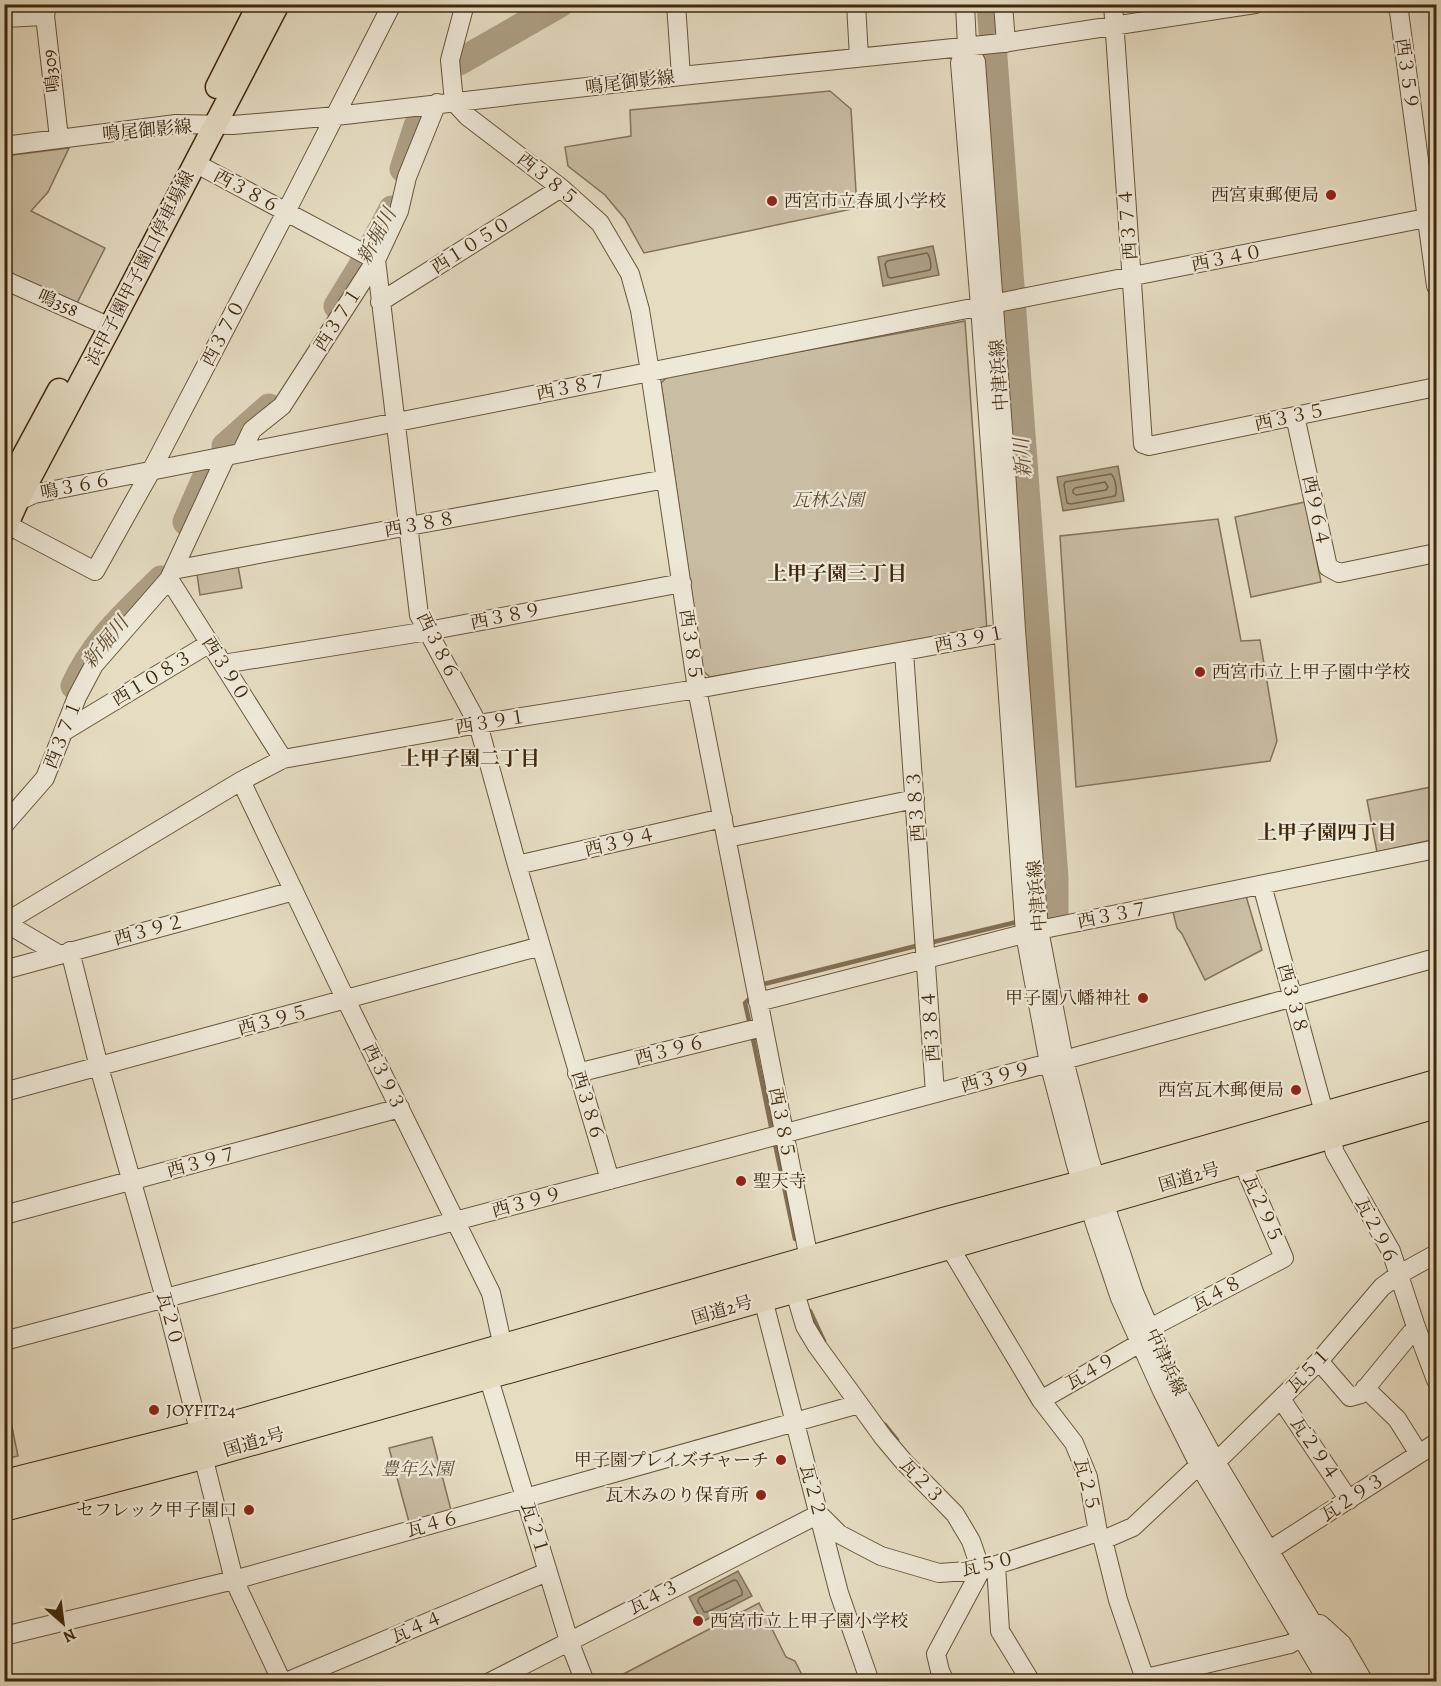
<svg xmlns="http://www.w3.org/2000/svg" width="1441" height="1686" font-family="Alegreya,'Noto Serif JP',serif">
	<style>
		.green { fill: #c9bda3; stroke: #847258; stroke-width: 1.5 }
		.water { fill: #ad9f84; stroke: #816f54; stroke-width: 1.5 }
		.lines { fill: none; stroke-linecap: round; stroke-linejoin: round }
		.shore { stroke: #766448; stroke-width: 1.5 }
		.stream { stroke: #816f54; stroke-width: 4.5 }
		.river { stroke: #ad9f84; stroke-width: 27 }
		.minor-casing { stroke: #68553a; stroke-width: 20 }
		.major-casing { stroke: #3f280c; stroke-width: 25 }
		.highway-casing { stroke: #3f280c; stroke-width: 28 }
		.minor { stroke: #eee8d7; stroke-width: 18 }
		.major { stroke: #e5dcc2; stroke-width: 22 }
		.highway { stroke: #e5dcc2; stroke-width: 26 }
		.poi-dot { fill: #8f2418; stroke: #eee8d7; stroke-width: 2 }
		.labels { text-anchor: middle; stroke-width: 4.5; stroke-linejoin: round; paint-order: stroke }
		.street-label { font-size: 18px; fill: #3f280c; stroke: #eee8d7 }
		.poi-label { font-size: 18px; fill: #3f280c; stroke: #eee8d7; text-anchor: end }
		.park-label { font-size: 18px; font-style: italic; fill: #624d32; stroke: #eee8d7 }
		.water-label { font-size: 20px; font-style: italic; fill: #604c30; stroke: #eee8d7 }
		.neighbourhood-label { font-size: 20px; font-weight: bold; fill: #3f280c; stroke: #eee8d7 }
	</style>
	<rect width="100%" height="100%" fill="#e5dcc2"/>
	<filter id="stains"><feTurbulence type="fractalNoise" baseFrequency=".00333" numOctaves="4"/><feColorMatrix values="0 0 0 0 .2 0 0 0 0 .09 0 0 0 0 .02 0 0 0 .5 -.17"/></filter>
	<radialGradient id="worn" r=".72"><stop offset=".6" stop-color="#630" stop-opacity="0"/><stop offset="1" stop-color="#630" stop-opacity=".3"/></radialGradient>
	<path class="green" d="M830,91L851,109L857,208L644,253L625,219L605,195L568,166L565,147L631,136L630,110Z
		M69,148L48,192L31,211L105,248L77,303L5,273L4,156Z
		M965,321L987,630L710,677L703,671L661,383L668,376Z
		M1305,502L1321,582L1251,597L1235,517Z
		M1218,519L1241,641L1260,640L1277,741L1270,761L1076,787L1060,536Z
		M238,566L242,588L200,595L197,574Z
		M1436,786V839L1377,852L1367,800Z
		M1246,896L1262,950L1205,980L1182,934L1177,928L1173,912Z
		M5,1393L18,1456L5,1459H4Z
		M432,1437L451,1510L409,1522L389,1448Z
		M759,1603L786,1657L795,1661L805,1681H610Z"/>
	<path class="water" d="M933,246L939,275L883,286L878,257Z
		M1118,466L1124,501L1063,511L1057,477Z
		M738,1571L752,1596L702,1622L689,1597Z"/>
	<g class="lines">
		<path class="shore" d="M927,253C930,256 932,266 930,270L891,278L888,277L885,264L887,261Z
			M1111,474C1115,477 1118,491 1115,496L1071,504L1067,503L1064,485L1065,482Z
			M1105,482L1108,487L1106,490L1076,495L1073,493V490L1075,488Z
			M734,1580L737,1581L742,1591V1595L707,1612H704L698,1601L699,1598Z"/>
		<path class="stream" d="M929,943L1017,922
			M761,987L764,984L920,945
			M750,1025L745,1003L753,995
			M752,1034L772,1131
			M774,1139L795,1239
			M810,1311L824,1341
			M885,1425L897,1440"/>
		<path class="river" d="M990,4L1055,878V912
			M459,62L560,4
			M403,169L417,126
			M337,306L364,262L392,209
			M225,446L269,407
			M186,522L207,474
			M74,686C94,641 127,613 161,579"/>
		<defs>
			<path id="minor" d="M47,4L45,16L59,138
				M465,4L450,60L454,102L467,116L561,188L600,223L630,274L640,310L650,372L697,689L809,1259
				M676,4L681,76
				M856,4L859,57
				M965,4L967,46L976,62L1006,470L1016,630L1039,930L1064,1060L1090,1161L1112,1226L1134,1292L1174,1385L1216,1462L1348,1682
				M1003,4L1006,43
				M1113,4L1143,444L1149,446L1436,387
				M1398,4L1436,286
				M4,18L45,16
				M967,46L960,63L980,306L1025,934L1049,1063L1076,1165L1097,1230L1120,1298L1162,1391L1199,1465L1328,1682
				M4,146L176,124L233,125L336,116L681,76L1002,43L1255,4
				M195,163L376,260L419,615L478,724L517,865L610,1180
				M4,280L110,327
				M380,302L561,188
				M1295,416L1328,567L1339,573L1436,553
				M241,453L252,430L282,406L376,260L399,211L407,177L437,103
				M12,504L34,494L1436,216
				M8,525L95,571L151,471L286,212L392,4
				M173,570L409,526L666,479
				M169,579L283,759
				M904,652L935,1093
				M223,664L428,631L682,583
				M63,732L210,643
				M241,781L346,1000L491,1293L503,1347L488,1376L569,1641L585,1682
				M4,825L45,778L77,697L94,665L169,579L226,456
				M727,838L915,799
				M517,865L723,818
				M1262,885L1335,1153L1391,1251L1416,1327L1436,1380
				M4,922L60,955
				M6,922L241,781L283,759L478,724L697,689L1013,631
				M70,951L99,1067L165,1298L200,1434L203,1456L234,1580L282,1682
				M4,970L294,891
				M758,1002L1039,930L1436,849
				M1064,1060L1436,958
				M577,1073L763,1027
				M4,1092L541,946
				M4,1215L400,1108
				M949,1246L1041,1400L1074,1443L1088,1477L1098,1532L1103,1540L1118,1600L1146,1682
				M794,1289L805,1326L817,1346L883,1437L904,1462L955,1514L971,1541L981,1570L936,1654L940,1671L945,1682
				M763,1299L839,1593L870,1682
				M1150,1328L1284,1258L1242,1161
				M4,1341L1049,1063
				M1319,1361L1350,1397L1361,1394L1416,1327
				M1365,1388L1397,1419L1419,1454
				M1281,1399L1349,1500
				M1041,1400L1140,1343
				M1216,1462L1319,1361L1382,1287L1398,1275L1436,1254
				M1103,1540L1133,1527L1199,1465
				M1270,1550L1436,1443
				M996,1565L1000,1631L1031,1682
				M1320,1624L1342,1644L1364,1682
				M4,1636L234,1580L859,1404
				M1146,1678L1290,1644L1301,1637
				M286,1682L547,1572
				M490,1682L819,1514L839,1534L881,1556L939,1573L981,1570L1098,1532"/>
			<path id="major" d="M217,87L259,4
				M4,492L59,390
				M4,531L17,502L110,327L278,4"/>
			<path id="highway" d="M4,1483L200,1434L943,1221L1096,1180L1436,1083
				M4,1508L203,1456L949,1246L1436,1105"/>
		</defs>
		<use href="#minor" class="minor-casing"/>
		<use href="#major" class="major-casing"/>
		<use href="#highway" class="highway-casing"/>
		<use href="#minor" class="minor"/>
		<use href="#major" class="major"/>
		<use href="#highway" class="highway"/>
	</g>
	<g class="poi-dot">
		<circle cx="1331" cy="195" r="6"/>
		<circle cx="772" cy="201" r="6"/>
		<circle cx="1200" cy="672" r="6"/>
		<circle cx="1143" cy="998" r="6"/>
		<circle cx="1296" cy="1090" r="6"/>
		<circle cx="741" cy="1181" r="6"/>
		<circle cx="154" cy="1410" r="6"/>
		<circle cx="781" cy="1460" r="6"/>
		<circle cx="761" cy="1495" r="6"/>
		<circle cx="249" cy="1510" r="6"/>
		<circle cx="698" cy="1621" r="6"/>
	</g>
	<g class="labels">
		<g class="street-label">
			<text transform="translate(51 71) rotate(-97)" y="6">鳴309</text>
			<text transform="translate(1407 74) rotate(82)" y="6">西３５９</text>
			<text transform="translate(630 82) rotate(-7)" y="6">鳴尾御影線</text>
			<text transform="translate(147 130) rotate(-5)" y="6">鳴尾御影線</text>
			<text transform="translate(548 179) rotate(39)" y="6">西３８５</text>
			<text transform="translate(247 191) rotate(28)" y="6">西３８６</text>
			<text transform="translate(1128 224) rotate(-94)" y="6">西３７４</text>
			<text transform="translate(471 245) rotate(-32)" y="6">西１０５０</text>
			<text transform="translate(1227 258) rotate(-11)" y="6">西３４０</text>
			<text transform="translate(140 268) rotate(-63)" y="6">浜甲子園甲子園口停車場線</text>
			<text transform="translate(58 303) rotate(24)" y="6">鳴358</text>
			<text transform="translate(338 319) rotate(-57)" y="6">西３７１</text>
			<text transform="translate(223 333) rotate(-62)" y="6">西３７０</text>
			<text transform="translate(999 375) rotate(-94)" y="6">中津浜線</text>
			<text transform="translate(572 387) rotate(-11)" y="6">西３８７</text>
			<text transform="translate(1290 417) rotate(-12)" y="6">西３３５</text>
			<text transform="translate(76 486) rotate(-11)" y="6">鳴３６６</text>
			<text transform="translate(1316 511) rotate(78)" y="6">西９６４</text>
			<text transform="translate(420 524) rotate(-10)" y="6">西３８８</text>
			<text transform="translate(506 616) rotate(-11)" y="6">西３８９</text>
			<text transform="translate(970 639) rotate(-11)" y="6">西３９１</text>
			<text transform="translate(691 645) rotate(82)" y="6">西３８５</text>
			<text transform="translate(438 646) rotate(64)" y="6">西３８６</text>
			<text transform="translate(226 669) rotate(58)" y="6">西３９０</text>
			<text transform="translate(152 678) rotate(-31)" y="6">西１０８３</text>
			<text transform="translate(491 722) rotate(-9)" y="6">西３９１</text>
			<text transform="translate(63 734) rotate(-68)" y="6">西３７１</text>
			<text transform="translate(916 806) rotate(-94)" y="6">西３８３</text>
			<text transform="translate(620 842) rotate(-13)" y="6">西３９４</text>
			<text transform="translate(1037 896) rotate(-95)" y="6">中津浜線</text>
			<text transform="translate(1113 915) rotate(-11)" y="6">西３３７</text>
			<text transform="translate(149 930) rotate(-15)" y="6">西３９２</text>
			<text transform="translate(1293 999) rotate(75)" y="6">西３３８</text>
			<text transform="translate(273 1020) rotate(-15)" y="6">西３９５</text>
			<text transform="translate(931 1026) rotate(-94)" y="6">西３８４</text>
			<text transform="translate(670 1050) rotate(-14)" y="6">西３９６</text>
			<text transform="translate(384 1077) rotate(64)" y="6">西３９３</text>
			<text transform="translate(996 1077) rotate(-15)" y="6">西３９９</text>
			<text transform="translate(588 1106) rotate(73)" y="6">西３８６</text>
			<text transform="translate(782 1123) rotate(79)" y="6">西３８５</text>
			<text transform="translate(202 1162) rotate(-15)" y="6">西３９７</text>
			<text transform="translate(1189 1177) rotate(-16)" y="6">国道2号</text>
			<text transform="translate(527 1202) rotate(-15)" y="6">西３９９</text>
			<text transform="translate(1263 1209) rotate(66)" y="6">瓦２９５</text>
			<text transform="translate(1377 1231) rotate(63)" y="6">瓦２９６</text>
			<text transform="translate(1217 1293) rotate(-28)" y="6">瓦４８</text>
			<text transform="translate(722 1310) rotate(-16)" y="6">国道2号</text>
			<text transform="translate(170 1319) rotate(75)" y="6">瓦２０</text>
			<text transform="translate(1166 1362) rotate(65)" y="6">中津浜線</text>
			<text transform="translate(1309 1370) rotate(-46)" y="6">瓦５１</text>
			<text transform="translate(1091 1371) rotate(-30)" y="6">瓦４９</text>
			<text transform="translate(254 1442) rotate(-16)" y="6">国道2号</text>
			<text transform="translate(1315 1449) rotate(56)" y="6">瓦２９４</text>
			<text transform="translate(922 1481) rotate(46)" y="6">瓦２３</text>
			<text transform="translate(1087 1485) rotate(75)" y="6">瓦２５</text>
			<text transform="translate(813 1491) rotate(75)" y="6">瓦２２</text>
			<text transform="translate(1353 1497) rotate(-33)" y="6">瓦２９３</text>
			<text transform="translate(433 1524) rotate(-15)" y="6">瓦４６</text>
			<text transform="translate(535 1529) rotate(73)" y="6">瓦２１</text>
			<text transform="translate(988 1564) rotate(-13)" y="6">瓦５０</text>
			<text transform="translate(654 1597) rotate(-27)" y="6">瓦４３</text>
			<text transform="translate(417 1627) rotate(-23)" y="6">瓦４４</text>
		</g>
		<g class="poi-label">
			<text x="1319" y="201">西宮東郵便局</text>
			<text x="784" y="207" text-anchor="start">西宮市立春風小学校</text>
			<text x="1212" y="678" text-anchor="start">西宮市立上甲子園中学校</text>
			<text x="1131" y="1004">甲子園八幡神社</text>
			<text x="1284" y="1096">西宮瓦木郵便局</text>
			<text x="753" y="1187" text-anchor="start">聖天寺</text>
			<text x="166" y="1416" text-anchor="start">JOYFIT24</text>
			<text x="769" y="1466">甲子園プレイズチャーチ</text>
			<text x="749" y="1501">瓦木みのり保育所</text>
			<text x="237" y="1516">セフレック甲子園口</text>
			<text x="710" y="1627" text-anchor="start">西宮市立上甲子園小学校</text>
		</g>
		<g class="park-label">
			<text x="828" y="506">瓦林公園</text>
			<text x="417" y="1475">豊年公園</text>
		</g>
		<g class="water-label">
			<text transform="translate(376 236) rotate(-62)" y="7">新堀川</text>
			<text transform="translate(1022 458) rotate(-94)" y="7">新川</text>
			<text transform="translate(105 642) rotate(-51)" y="7">新堀川</text>
		</g>
		<g class="neighbourhood-label">
			<text x="837" y="580">上甲子園三丁目</text>
			<text x="470" y="765">上甲子園二丁目</text>
			<text x="1327" y="839">上甲子園四丁目</text>
		</g>
	</g>
	<rect width="1441" height="1686" fill="none" stroke="#e5dcc2" stroke-width="24"/>
	<rect x="6" y="6" width="1429" height="1674" fill="none" stroke="#3f280c" stroke-width="3"/>
	<rect x="12" y="12" width="1417" height="1662" fill="none" stroke="#3f280c" stroke-width="1.5"/>
	<g transform="translate(63 1623) rotate(152)" stroke="#eee8d7" stroke-width="4.5" paint-order="stroke">
	<path d="M0-4.5L10 22L0 15L-10 22Z" fill="#3f280c"/>
	<text y="-9" font-size="16" font-weight="bold" text-anchor="middle" fill="#3f280c">N</text>
	</g>
	<rect width="100%" height="100%" filter="url(#stains)"/>
	<rect width="100%" height="100%" fill="url(#worn)"/>
</svg>
